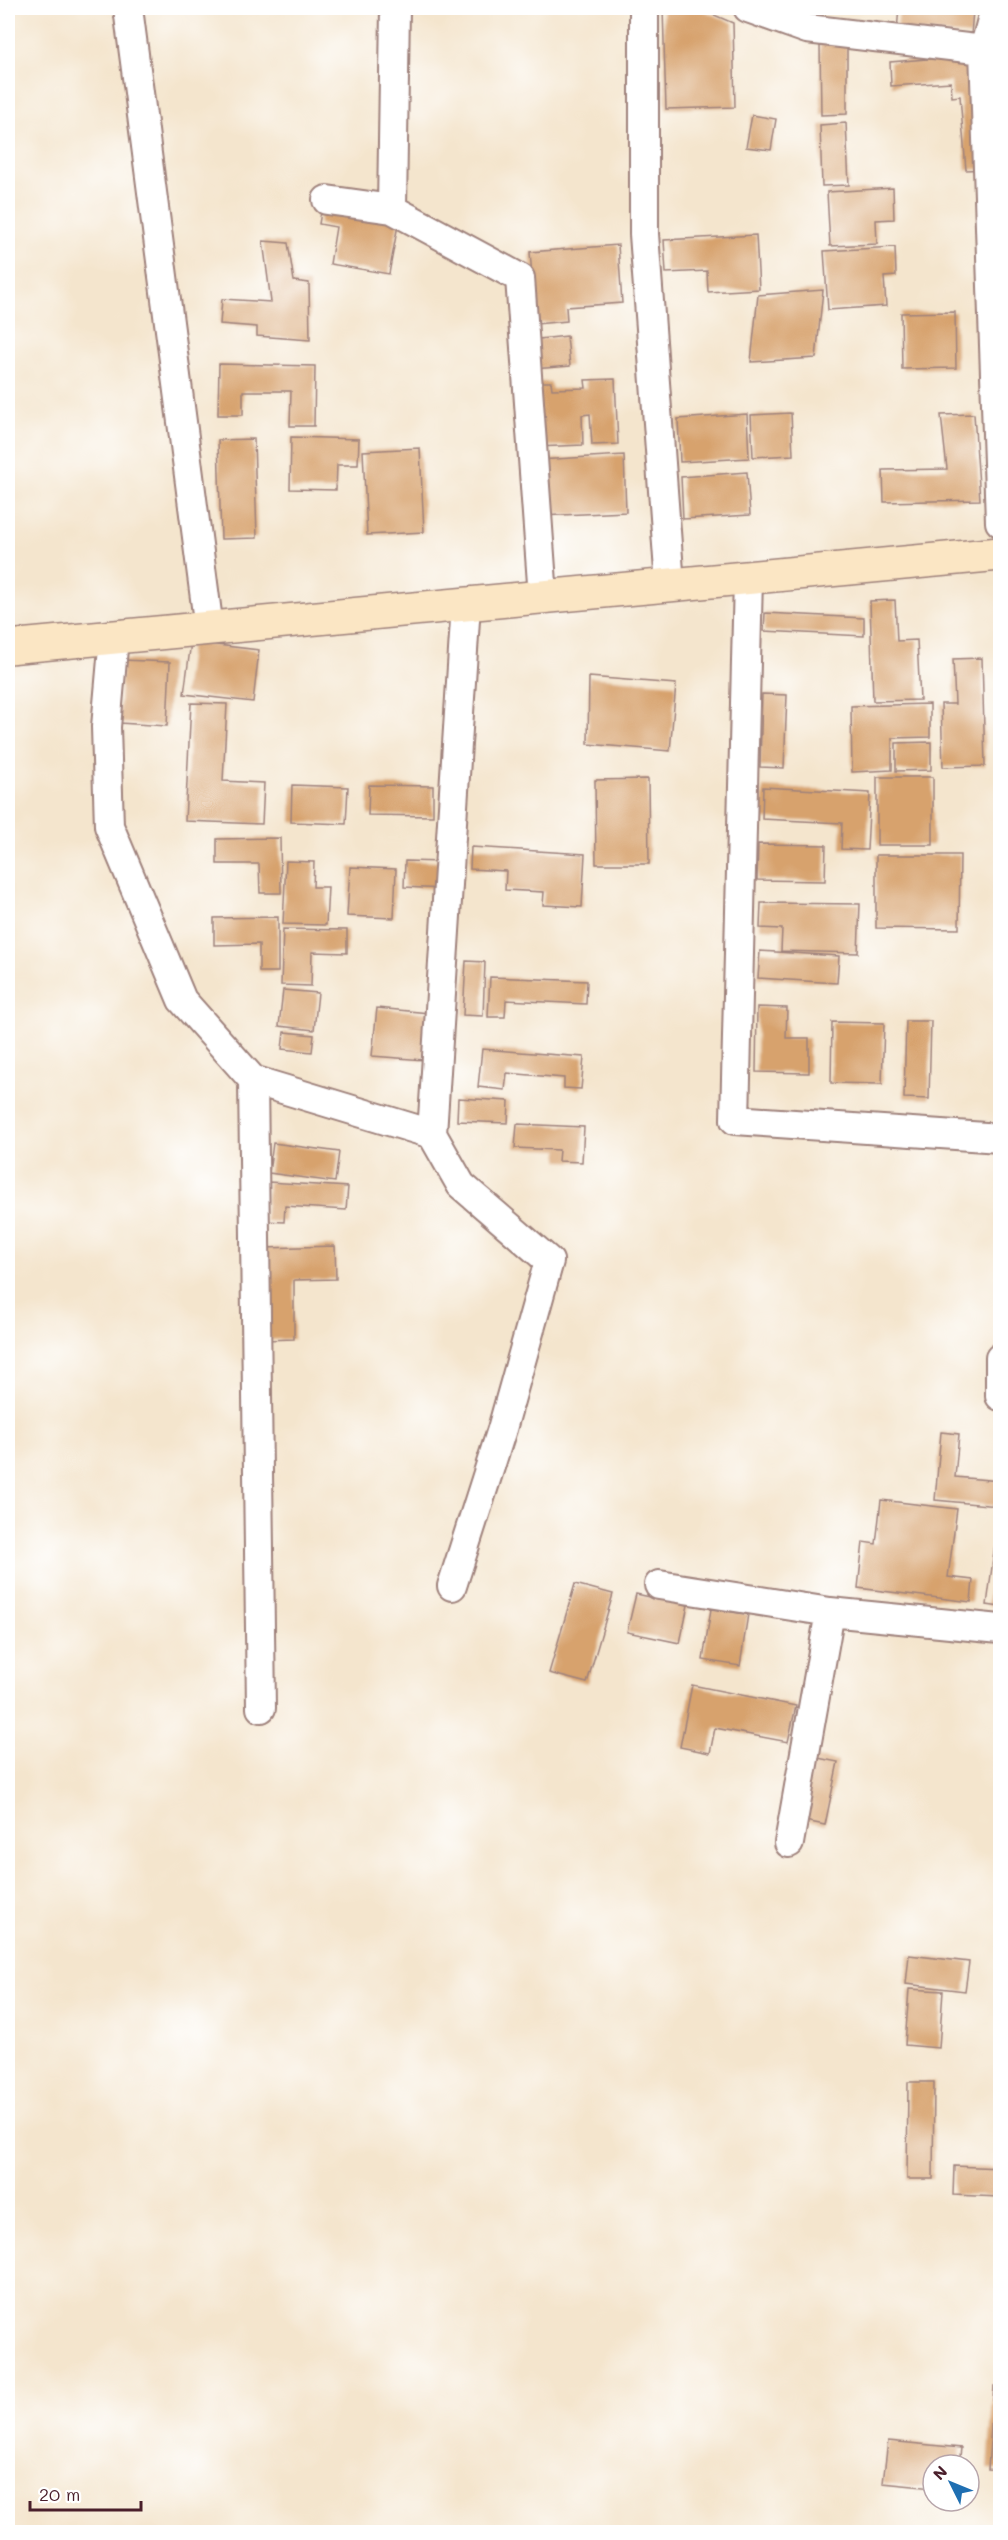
<svg xmlns="http://www.w3.org/2000/svg" width="1008" height="2540" font-family="Mali,sans-serif">
	<style>
		.building { fill: #d7a26d }
		.lines { fill: none; stroke-linecap: round; stroke-linejoin: round }
		.street-casing { stroke: #9f827c; stroke-width: 32 }
		.secondary-casing { stroke: #9f827c; stroke-width: 36 }
		.street { stroke: #fff; stroke-width: 28 }
		.secondary { stroke: #fbe6c4; stroke-width: 33 }
	</style>
	<rect width="100%" height="100%" fill="#fff"/>
	<filter id="ink" filterUnits="userSpaceOnUse"><feTurbulence type="fractalNoise" baseFrequency=".0167" numOctaves="2"/><feDisplacementMap in="SourceGraphic" scale="12" xChannelSelector="R" yChannelSelector="G"/><feConvolveMatrix kernelMatrix="1 2 1 2 8 2 1 2 1" color-interpolation-filters="sRGB"/></filter>
	<filter id="wash" filterUnits="userSpaceOnUse"><feTurbulence type="fractalNoise" baseFrequency=".008" numOctaves="4" result="noise"/><feDisplacementMap in="SourceGraphic" scale="24" xChannelSelector="R" yChannelSelector="G"/><feGaussianBlur stdDeviation="1.35" result="paint"/><feColorMatrix in="noise" values="0 0 0 0 0 0 0 0 0 0 0 0 0 0 0 0 0 1.4 0 .05"/><feComposite in="paint" operator="in"/></filter>
	<g filter="url(#wash)">
		<rect width="100%" height="100%" fill="#f4e5cd"/>
		<g id="blocks">
			<path class="building" d="M663,8H698L733,23L735,107L666,109Z
				M899,8L973,10L971,35L897,30Z
				M820,44H847V114L821,115Z
				M976,55L985,169L966,170L960,96L952,97L951,82L891,86L890,62Z
				M998,60L1000,61V93H998Z
				M752,115L776,119L771,150L746,147Z
				M846,123L849,185L822,186L820,125Z
				M893,188L894,219L876,220L877,244L830,246L827,192Z
				M322,206L399,219L389,274L330,264L336,227L319,224Z
				M756,235L759,289L708,292L707,271L666,273L664,240Z
				M263,241L288,243L294,281L309,283L310,340L257,336V327L220,324L222,299L271,302Z
				M618,245L622,303L566,307L567,321L536,324L530,252Z
				M895,247L896,276L884,277L886,306L828,310L824,251Z
				M823,290L816,358L751,362L758,295Z
				M955,312L956,368L902,369L901,313Z
				M567,336L570,366L533,369L530,340Z
				M219,364L315,366L314,426H290L291,391H243V415H218Z
				M615,379L618,444L592,445L590,414L582,415L583,445L536,447L534,382H551L552,389L586,388L585,380Z
				M791,413L793,455L753,457L751,415Z
				M747,414L749,458L680,462L678,419Z
				M974,414L980,500L884,502L883,470L947,469L941,415Z
				M291,437L359,439L358,465H337L336,490L290,489Z
				M254,439L257,538L221,539L218,440Z
				M420,448L424,532L367,535L363,451Z
				M624,455L626,512L540,516L538,460Z
				M747,472L750,515L683,519L681,477Z
				M895,600L897,641L917,640L920,700L873,701L870,601Z
				M765,613L864,618V636L764,631Z
				M191,642L259,650L253,702L184,694Z
				M982,658L985,766L943,767L941,704H955L953,659Z
				M122,660L170,662L167,726L119,723Z
				M589,677L676,684L670,751L588,744Z
				M762,694L787,695L784,768L760,767Z
				M191,703L227,704L223,781L264,783L262,824L185,821Z
				M930,704V737L892,738V770L852,772L851,706Z
				M931,742V770L896,771V743Z
				M877,777H933V845H877Z
				M648,779L649,864H596L595,780Z
				M292,785L348,787L346,824L291,822Z
				M369,785L433,786V816L368,815Z
				M763,787L870,793L867,850L841,849L842,823L762,819Z
				M280,838L281,893H260L259,864H217V839Z
				M758,844L826,845L825,881L757,880Z
				M471,847L585,854L582,907L543,905L544,892L505,890L506,871L470,869Z
				M876,855H960L959,929L876,928Z
				M286,861L314,862L313,887H328L326,925L283,924Z
				M405,861L445,862L444,889L404,887Z
				M350,867L396,869L394,918L347,916Z
				M761,903L860,904L858,953L781,951L782,929L760,928Z
				M278,917V972H259V944L214,945V918Z
				M283,929L347,930V953L312,952L311,986L281,985Z
				M760,951L839,956L837,983L758,978Z
				M466,961L485,962L483,1016L463,1015Z
				M490,977L587,981L586,1004L506,1000L505,1017H488Z
				M283,990L318,993L314,1030L279,1026Z
				M757,1007L787,1008L786,1038H809V1073L756,1072Z
				M377,1008L429,1013L424,1060L372,1056Z
				M906,1021H931L929,1099L904,1098Z
				M832,1022L884,1023L882,1084L831,1083Z
				M284,1032L314,1035L312,1052L282,1049Z
				M482,1049L584,1057L581,1089L564,1088V1078L507,1073L505,1090L478,1087Z
				M458,1098L509,1101L508,1123L457,1121Z
				M517,1124L584,1127L582,1162L558,1161L559,1150L515,1148Z
				M273,1143L339,1152L335,1182L269,1173Z
				M268,1182L348,1187L346,1210L285,1206L284,1222L265,1221Z
				M335,1246L336,1279L294,1280V1339L265,1340L264,1248Z
				M941,1432L959,1434L955,1477L1000,1481L998,1506L935,1500Z
				M881,1500L957,1509L948,1577L973,1580L971,1602L858,1588L863,1542L876,1544Z
				M999,1513H1000V1607L987,1605Z
				M575,1584L613,1594L587,1683L549,1673Z
				M636,1594L688,1605L680,1643L627,1632Z
				M711,1609L748,1614L740,1666L703,1660Z
				M692,1685L796,1706L788,1742L715,1728L710,1753L680,1747Z
				M813,1757L838,1762L825,1825L800,1820Z
				M909,1955L969,1962L965,1991L906,1984Z
				M909,1989L943,1991L939,2048L905,2045Z
				M908,2082H934L933,2179H907Z
				M954,2166L1000,2168V2197L953,2195Z
				M994,2386L1000,2387V2470L988,2469Z
				M888,2441L961,2448L959,2465H933V2488L883,2483Z"/>
		</g>
	</g>
	<g filter="url(#ink)">
		<use href="#blocks" fill-opacity="0" stroke="#9f827c" stroke-width="1.5"/>
		<g class="lines">
			<defs>
				<path id="street" d="M128,8L209,629
					M644,8V234L670,585
					M748,8L807,29L984,50
					M995,8L984,50L1000,522
					M327,200L392,209L520,278L543,597
					M392,209L395,8
					M748,578L735,1120L1000,1138
					M114,637L106,727L109,826L182,1000L253,1080L432,1134
					M253,1080L261,1708
					M1000,1396V1358
					M659,1585L830,1612L1000,1629
					M452,1586L502,1429L549,1261L461,1185L432,1134L466,604
					M789,1843L830,1612"/>
				<path id="secondary" d="M8,647L1000,554"/>
			</defs>
			<use href="#street" class="street-casing"/>
			<use href="#secondary" class="secondary-casing"/>
			<use href="#street" class="street"/>
			<use href="#secondary" class="secondary"/>
		</g>
	</g>
	<rect width="1008" height="2540" fill="none" stroke="#fff" stroke-width="30"/>
	<g transform="translate(951 2483) rotate(313)"><circle r="28" fill="#ffffff" stroke="#b7a5aa" stroke-width="1.5"/>
	<path d="M0-4.5L10 22L0 15L-10 22Z" fill="#1f6fb2"/>
	<text y="-9" font-size="16" font-weight="bold" text-anchor="middle" fill="#4a1f2b">N</text>
	</g>
	<path d="M30 2501v9h111v-9" fill="none" stroke="#4a1f2b" stroke-width="3"/>
	<text x="39" y="2501" font-size="18" fill="#4a1f2b" stroke="#ffffff" stroke-width="4.5" paint-order="stroke">20 m</text>
</svg>
